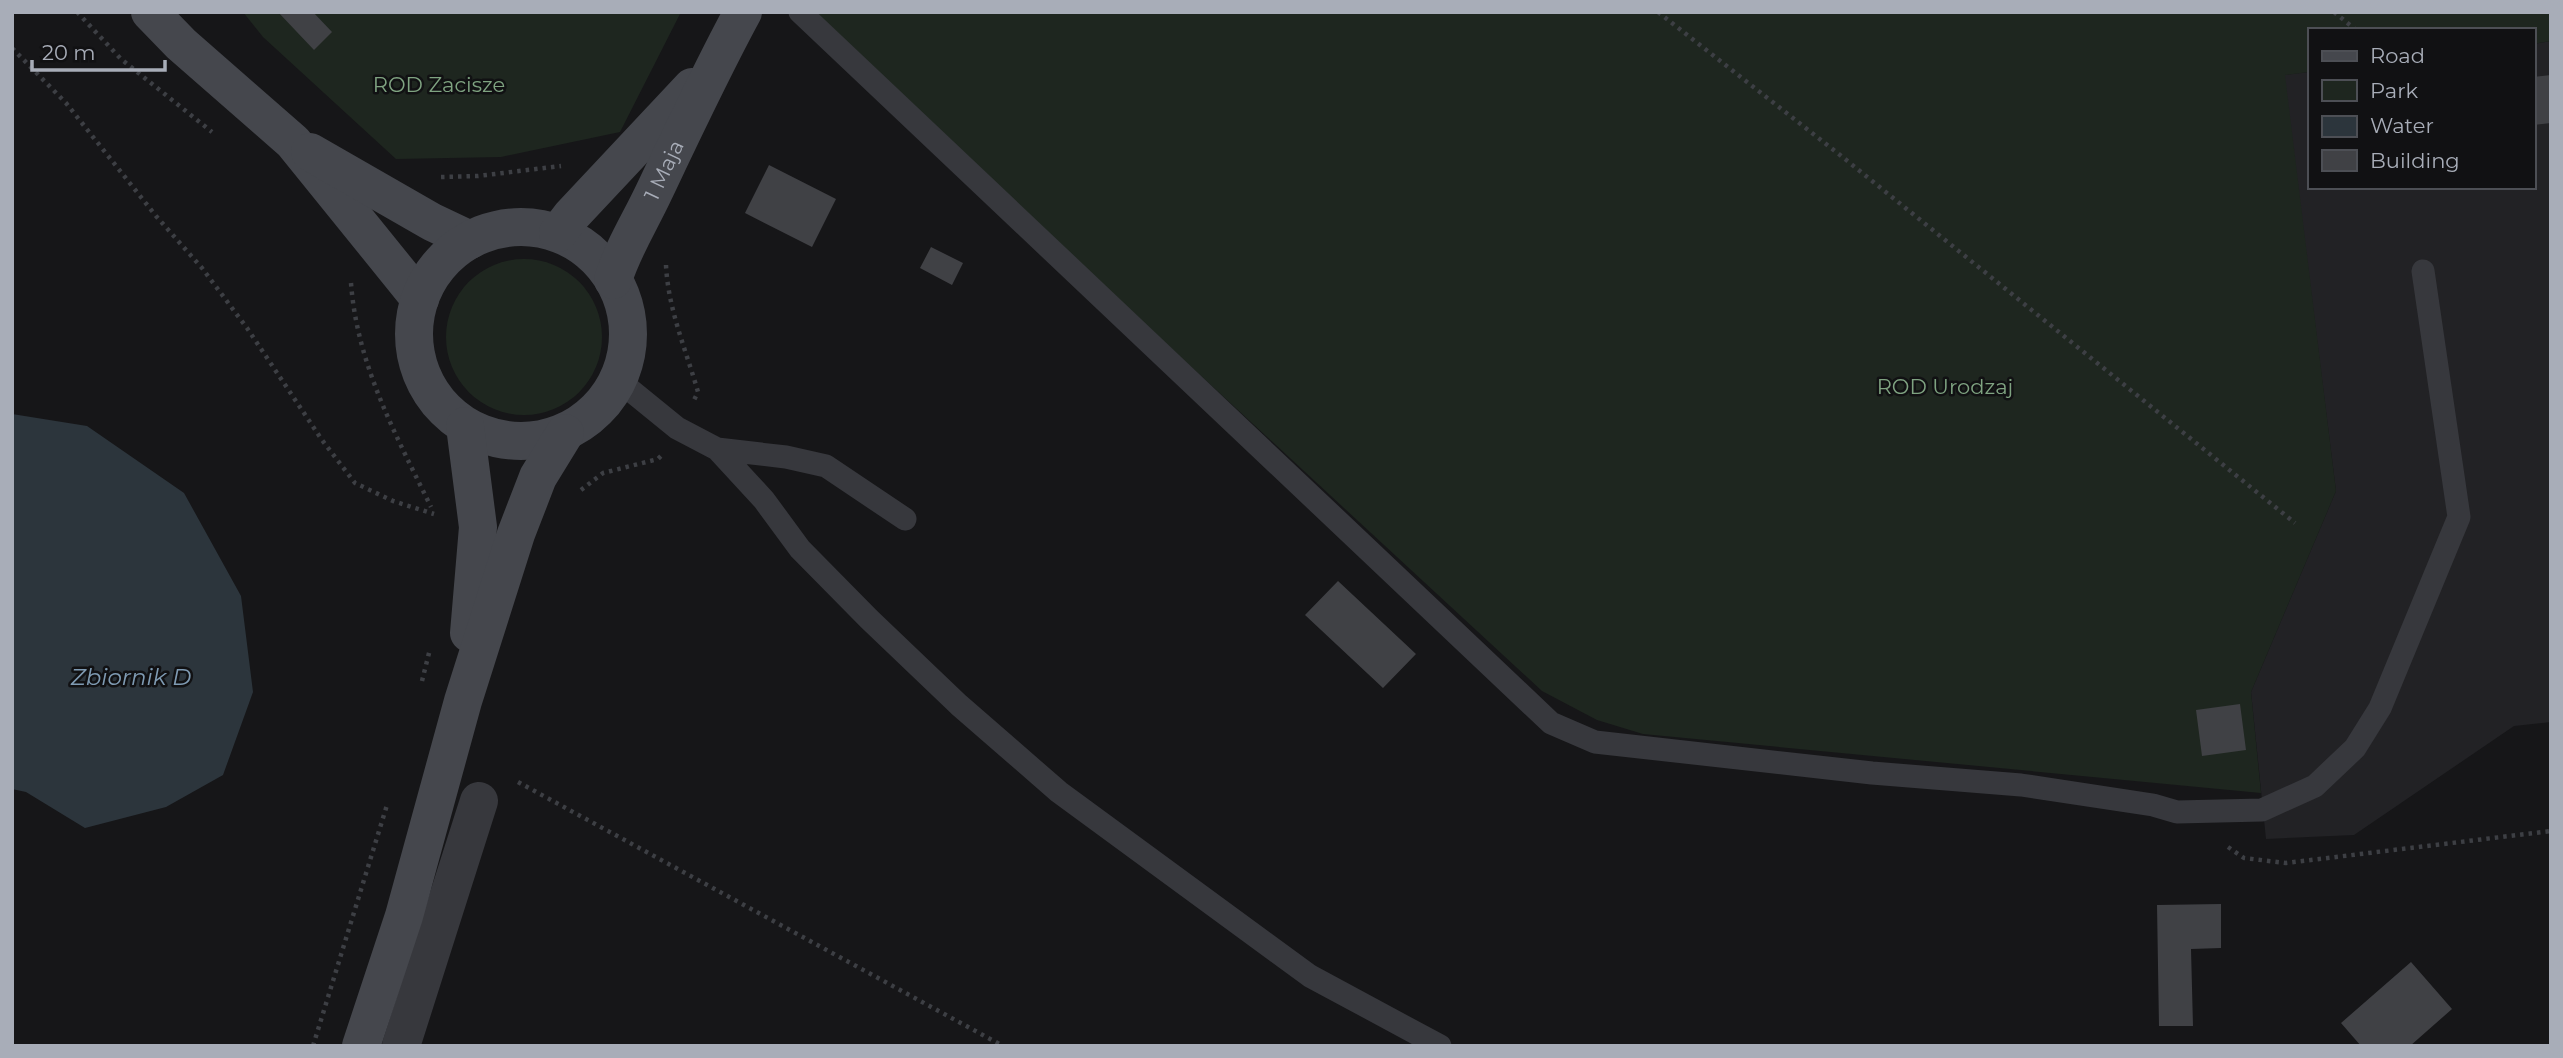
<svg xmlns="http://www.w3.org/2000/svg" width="2563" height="1058" font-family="Montserrat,sans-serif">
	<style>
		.built { fill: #222225 }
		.green { fill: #1e261f }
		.water { fill: #2c353c }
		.building { fill: #404145 }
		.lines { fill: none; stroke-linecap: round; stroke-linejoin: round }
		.path { stroke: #3d3f44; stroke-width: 4.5; stroke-dasharray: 3.5 5; stroke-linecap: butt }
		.lane { stroke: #37383d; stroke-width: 23 }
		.street { stroke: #37383d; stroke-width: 38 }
		.secondary { stroke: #45474d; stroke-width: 38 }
		.labels { text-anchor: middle; stroke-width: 5; stroke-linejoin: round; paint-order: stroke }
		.park-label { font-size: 21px; fill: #7fa381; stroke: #111113 }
		.street-label { font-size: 21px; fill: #a8adb8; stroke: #111113 }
		.water-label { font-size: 23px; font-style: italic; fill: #7f9bb3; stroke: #111113 }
	</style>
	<rect width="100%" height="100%" fill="#161618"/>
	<path class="built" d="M2551,41V722L2514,726L2354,835L2266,839L2251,692L2336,491L2284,75L2309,72V187H2533V44Z"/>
	<path class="green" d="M243,12H681L620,132L501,157L396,159L263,37Z
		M817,12H2551V41L2533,44V30H2309V72L2285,75L2336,491L2251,692L2261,793L1643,734L1597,720L1542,691L816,20Z
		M446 337a78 78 0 1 1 156 0a78 78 0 1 1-156 0Z"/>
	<path class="water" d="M12,414L87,426L184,493L241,596L253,692L223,775L166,807L85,828L26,792L12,789Z"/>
	<path class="building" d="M278,12H313L332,32L314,50Z
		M2551,75V123L2533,125V77Z
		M769,165L836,199L812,247L745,213Z
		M931,247L963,263L952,285L920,268Z
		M1338,581L1416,654L1383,688L1305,615Z
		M2240,704L2246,750L2202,756L2196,710Z
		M2221,904V948L2191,949L2193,1026H2159L2157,905Z
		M2411,962L2452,1009L2410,1046H2361L2341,1023Z"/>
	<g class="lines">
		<path class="path" d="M77,12L121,59L212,132
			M1658,12L1840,155L2295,523
			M2334,12L2356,30
			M12,48L66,103L156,216L202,268L247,328L322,440L355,483L393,501L434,514
			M441,177L478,176L561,166
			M666,265C668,309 686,350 698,392L694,400
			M351,283C357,365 396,435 431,507
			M581,490L603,473L658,459L661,456
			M422,681L430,649
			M518,782L1003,1046
			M2228,847L2244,858L2286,863L2551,831
			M313,1046L387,805"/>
		<path class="lane" d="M800,12L1551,723L1595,742L1872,773L2021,785L2153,805L2177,812L2262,810L2315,786L2355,748L2380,708L2459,517L2423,271
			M618,380L677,428L717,449L764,500L800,549L869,619L959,705L1059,792L1310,976L1440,1046
			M717,449L786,457L826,466L905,519"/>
		<path class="street" d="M401,1046L479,801"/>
		<g class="secondary">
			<path d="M150,12L181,44L293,142L420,299"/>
			<path d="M310,152L432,222L470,240"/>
			<circle cx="521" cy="334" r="107"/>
			<path d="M558,233L571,216L692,87"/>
			<path id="s1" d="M613,280C623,248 640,222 654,192C683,131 711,71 743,12"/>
			<path d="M465,426L478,527L469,633"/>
			<path d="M361,1046L404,916L463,701L516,534L538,477L565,433"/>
		</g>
	</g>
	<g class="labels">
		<g class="park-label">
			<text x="439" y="92">ROD Zacisze</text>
			<text x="1945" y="394">ROD Urodzaj</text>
		</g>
		<g class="street-label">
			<text dy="7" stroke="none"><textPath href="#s1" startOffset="121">1 Maja</textPath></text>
		</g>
		<g class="water-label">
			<text x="131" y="685">Zbiornik D</text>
		</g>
	</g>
	<rect width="2563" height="1058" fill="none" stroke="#a8adb8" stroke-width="28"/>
	<rect x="2308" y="28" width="228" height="161" fill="#111113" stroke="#4d4f55" stroke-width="2"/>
	<rect x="2322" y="51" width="35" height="10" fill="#45474d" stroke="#4d4f55" stroke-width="2"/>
	<text x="2370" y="63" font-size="21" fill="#a8adb8">Road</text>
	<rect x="2322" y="80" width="35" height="21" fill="#1e261f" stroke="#4d4f55" stroke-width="2"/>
	<text x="2370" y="98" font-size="21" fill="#a8adb8">Park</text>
	<rect x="2322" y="116" width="35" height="21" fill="#2c353c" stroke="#4d4f55" stroke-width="2"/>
	<text x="2370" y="133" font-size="21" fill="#a8adb8">Water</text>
	<rect x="2322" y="150" width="35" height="21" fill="#404145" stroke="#4d4f55" stroke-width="2"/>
	<text x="2370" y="168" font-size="21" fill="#a8adb8">Building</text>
	<path d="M32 60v10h133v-10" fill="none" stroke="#a8adb8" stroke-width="3.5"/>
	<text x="42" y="60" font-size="21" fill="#a8adb8" stroke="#111113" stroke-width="5" paint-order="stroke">20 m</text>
</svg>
